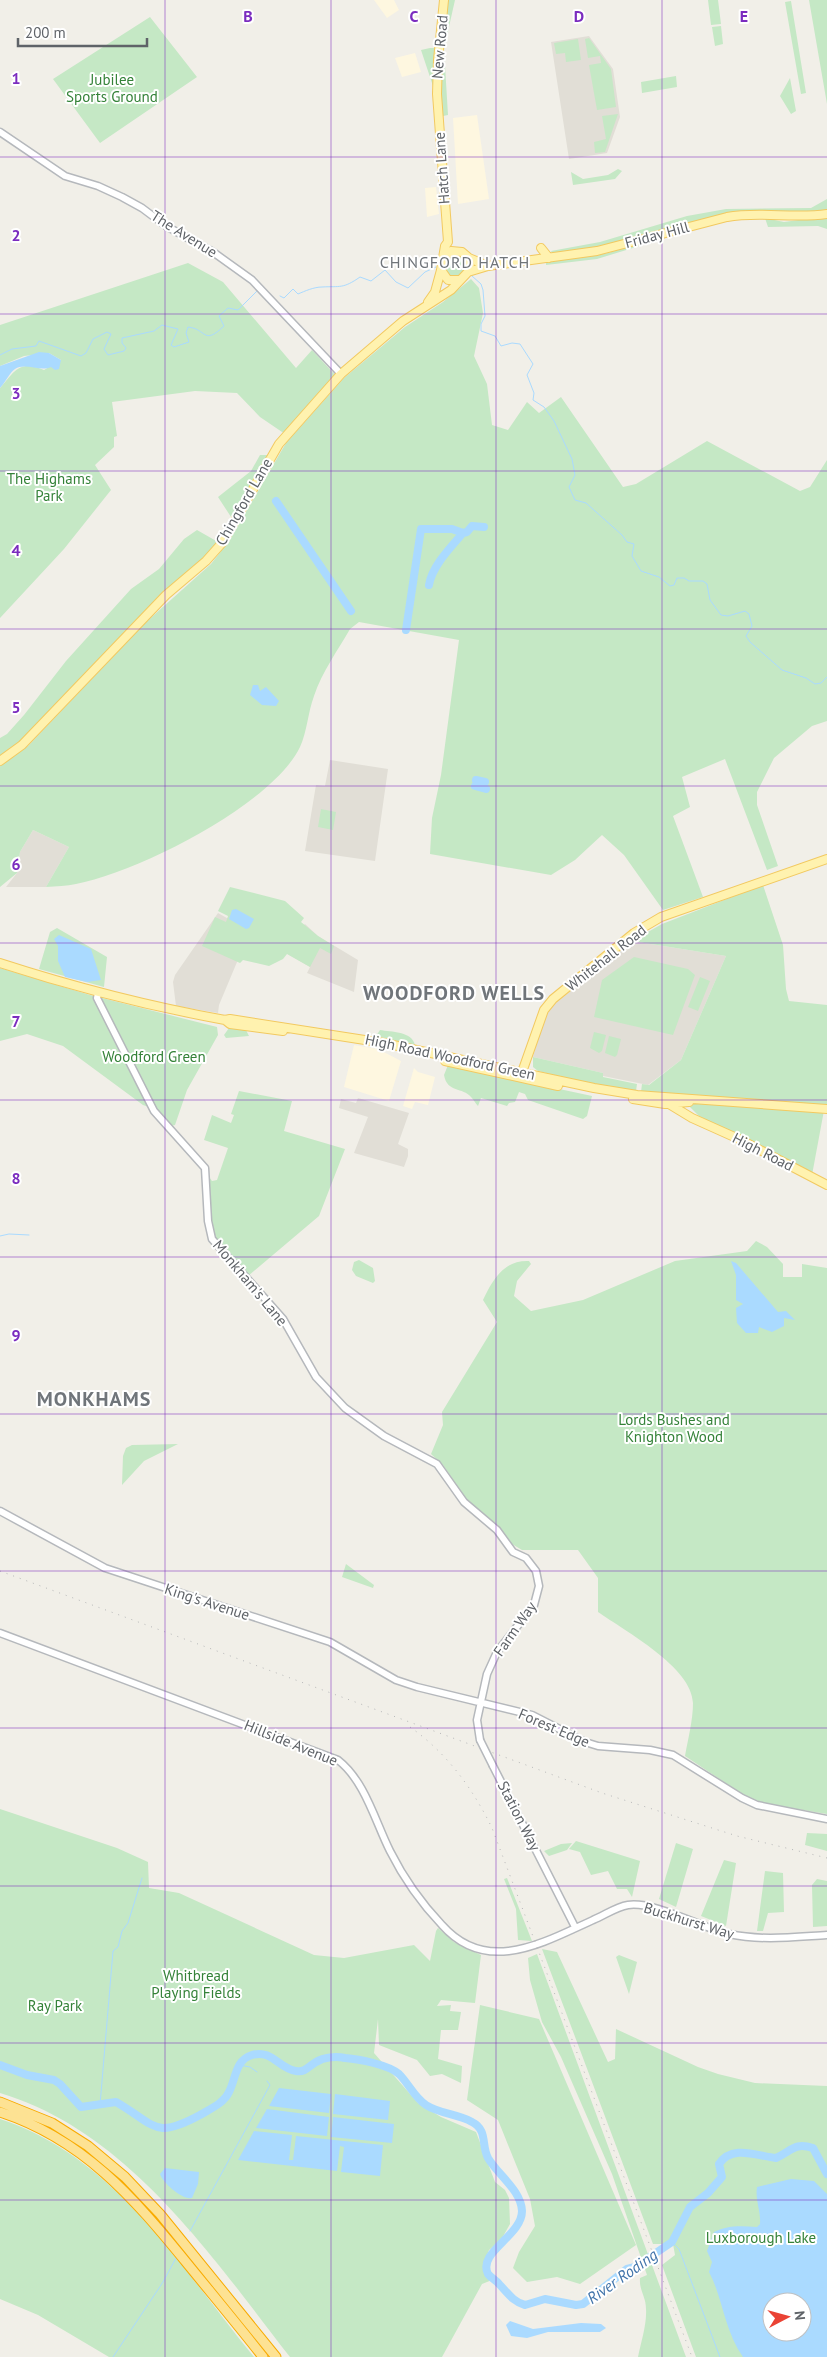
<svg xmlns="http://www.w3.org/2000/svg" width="827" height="2357" font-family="'PT Sans',sans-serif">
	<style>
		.commercial { fill: #fef7e0 }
		.education { fill: #e1ded6 }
		.green { fill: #c5e8c5; fill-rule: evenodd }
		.water { fill: #aadaff; fill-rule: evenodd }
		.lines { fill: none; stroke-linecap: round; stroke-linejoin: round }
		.stream { stroke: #aadaff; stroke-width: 1 }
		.river { stroke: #aadaff; stroke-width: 8 }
		.minor-casing { stroke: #b5b8bc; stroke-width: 9 }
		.major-casing { stroke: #f2c960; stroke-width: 10 }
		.highway-casing { stroke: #f9ab00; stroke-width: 11 }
		.minor { stroke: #fff; stroke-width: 6 }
		.major { stroke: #fff2af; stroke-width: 8 }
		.highway { stroke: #fde293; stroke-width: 9 }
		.rail { stroke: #b6b7b8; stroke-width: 1; stroke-dasharray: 1 6; stroke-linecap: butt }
		.minor-bridge-casing { stroke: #b5b8bc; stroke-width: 9; stroke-linecap: butt }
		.minor-bridge { stroke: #fff; stroke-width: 6 }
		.grid { fill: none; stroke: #7b2cbf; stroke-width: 1; stroke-opacity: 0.55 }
		.labels { text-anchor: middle; stroke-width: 4; stroke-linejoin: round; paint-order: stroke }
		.street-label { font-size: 15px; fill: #5f6368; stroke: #fff }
		.park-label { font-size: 15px; fill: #348238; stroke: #fff }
		.neighbourhood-label { font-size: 16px; letter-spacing: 1px; fill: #70757a; stroke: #fff }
		.water-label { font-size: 16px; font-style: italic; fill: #4174aa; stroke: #fff }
		.district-label { font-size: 20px; font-weight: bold; letter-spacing: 1px; fill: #70757a; stroke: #fff }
		.grid-label { font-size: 16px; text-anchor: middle; font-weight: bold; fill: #7b2cbf; stroke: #fff; stroke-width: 4; stroke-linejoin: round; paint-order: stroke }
	</style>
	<rect width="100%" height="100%" fill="#f1efe8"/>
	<path class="commercial" d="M374,0H394L399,10L387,18Z
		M415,53L421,72L402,77L395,58Z
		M477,115L489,199L458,204L453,118Z
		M436,187L439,214L427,217L425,188Z
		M354,1045L378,1049L401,1061L389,1101L344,1087Z
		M414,1068L418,1072L435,1077L428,1105L415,1102L412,1109L403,1106Z"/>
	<path class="education" d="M589,36L613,69L620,117L607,153L569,159L551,42Z
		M330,760L388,769L375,861L305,851L316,785L325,786Z
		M33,830L69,847L46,887H6L17,873L20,852Z
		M218,913L250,931L219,1005L218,1013L176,1006L173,982L175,975Z
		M305,924L318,936L358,960L354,992L307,973L310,967L279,949Z
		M632,941L726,956L681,1060L648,1085L603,1076V1073L533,1057L541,1027L551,1007Z
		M358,1098L409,1113L398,1144L408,1149V1156L404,1167L354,1153L368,1117L339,1108L341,1099L356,1103Z"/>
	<path class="green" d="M448,0H455L444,49L448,115L443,116C436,77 443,39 448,0Z
		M708,0H718L721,24L711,25Z
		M809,0H827V104Z
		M791,1L806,93L801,94L785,2Z
		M150,17L197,77L100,143L53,79Z
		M721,26L723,44L715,46L712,27Z
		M589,38L611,69L616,107L597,110L589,65L601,63L600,56L588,58L585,39Z
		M578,39L581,60L566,62L565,53L556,54L554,43Z
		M430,48H436L434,89L421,50Z
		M676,76L677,87L642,93L641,82Z
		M790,78L796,111L791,114L780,96Z
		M618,114L605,152L595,153L594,142L606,139L602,116Z
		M618,169L622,171L615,179L573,185L571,172L583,179L608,175Z
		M827,199V210L819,212L727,213L597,249L554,256L551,251L600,242L687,216L726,209L811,208Z
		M827,216V229L818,226L768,227L765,218L784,222Z
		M684,230L685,232L597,259L546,265V262L608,253Z
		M458,253L468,262L463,272L454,279L449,278L445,272L448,256Z
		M188,263L223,282L296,368L312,350L336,376L285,434L260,417L237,393L195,391L112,402L117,436L114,437V447L95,465L111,490L64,549L0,618V388C14,372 19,359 44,370L61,360L49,353L24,356L0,366V325Z
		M471,279L479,288L483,313L474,356L487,384L492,425L508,430L527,402L539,413L561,397L623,487L636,484L707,441L800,491L810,487L827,460V721L812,726L774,758L757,792V805L778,866L767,870L725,759L682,777L690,807L673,816L703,897L663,910L624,855L602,835L575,860L551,875L430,854L432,818L441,775L459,640L359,622L350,629C338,650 322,672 314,696C308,712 307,732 300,747C272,805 138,872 76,884C67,886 56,886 46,887L69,847L33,830L20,852L17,873L0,887V766L28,746L145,623L211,564L229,541L286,443L344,378L405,327L443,302Z
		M260,455H268L233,520L218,497L251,471Z
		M197,530L218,542V545L186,575L21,744L0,756V738L7,734L24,715L66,661L131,589L159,569L184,539Z
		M321,809L336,812L333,830L318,827Z
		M763,885L783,945L786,989L789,1001L827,1005V1104L825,1105L812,1175L699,1116L688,1105L697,1102V1095L641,1092L642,1084L649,1085L681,1060L726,956L632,941L662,924Z
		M230,887L285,901L304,918L301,922L318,936L334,946L331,954L320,948L310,967L287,954L283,959L269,966L243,960L240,963L202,946L215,917L226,922L228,916L218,911Z
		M57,928L107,957L104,987L39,969L50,932Z
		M634,957L688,969L695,975L673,1035L594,1017L602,980Z
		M0,968L90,995L217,1027L218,1035L187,1090L175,1125L171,1126L157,1110L143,1105L63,1046L27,1034L0,1041Z
		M700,977L710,981L698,1011L688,1007Z
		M229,1028L246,1030L249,1036L226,1038L224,1035Z
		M380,1030C391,1032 412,1031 415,1045L376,1036Z
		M594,1032L606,1035L602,1051L599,1053L590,1048Z
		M609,1036L621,1039L617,1055L615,1057L605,1053Z
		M533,1057L603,1073V1077L637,1084L636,1091L603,1087L538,1071L533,1067Z
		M448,1065L592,1096L587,1116L583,1119L528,1100L525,1094L519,1092L515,1102L509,1103L507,1106L481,1098L478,1106C475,1103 474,1100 471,1097C463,1087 447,1093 444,1075Z
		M239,1091L292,1101L284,1131L345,1149L319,1216L248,1276C237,1264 222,1251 215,1236C207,1220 210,1195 209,1177L212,1181L217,1180L228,1148L204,1140L212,1115L231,1123L234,1115L231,1114Z
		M756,1241L767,1247L783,1264V1277H802V1264L827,1268V1814L767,1804L745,1796L685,1756C688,1739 693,1720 693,1703C692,1667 625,1631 598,1612V1578L578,1550H522L512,1544L498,1525L469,1503L443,1465L431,1454L443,1425L442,1412L497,1322L483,1300C493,1279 504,1260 529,1261L531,1264L517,1281L514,1296L531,1311L583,1300L675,1261L747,1251Z
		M359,1260L373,1268L375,1281L373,1283L356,1276L352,1270L354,1262Z
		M178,1444L144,1461L122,1485L123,1456L126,1448L132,1445Z
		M346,1564L374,1585L373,1588L342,1577Z
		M0,1809L117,1848L148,1862L149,1888L179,1893L314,1955L344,1958L414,1945L430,1961L436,1931L438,1928L454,1942L481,1955L475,2003L441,2000L437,2006L451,2005L450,2011L461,2012L458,2030H441L438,2059L462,2066L461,2083L442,2074L430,2076L417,2060L379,2045L378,2019L374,2053L418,2103L441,2117L476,2132L495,2182L505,2190L509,2198L510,2224L501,2240L489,2250L483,2266L492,2280L482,2284L442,2357H290C212,2257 128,2131 0,2093Z
		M807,1833L827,1834V1851L805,1845Z
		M576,1841L640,1861L632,1897L627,1889H617L608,1871L591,1875L580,1852L569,1849Z
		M572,1843L567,1850L549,1856L544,1851L561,1844Z
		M676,1843L693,1849L676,1907L659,1899Z
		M724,1860L736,1863L726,1926L701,1916Z
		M765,1871L783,1873L784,1912L768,1913L763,1931H757Z
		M507,1878L532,1941L518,1940L516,1909L504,1879Z
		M817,1879L827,1881V1926L813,1927L812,1885Z
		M542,1949L557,1952L608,2062L615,2059L616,2029L698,2067L718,2074L755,2083L827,2086V2357H696L662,2265L675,2255L673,2244H653ZM772,2302H802V2332H772Z
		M537,1954L686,2357H638C641,2342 647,2324 646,2309C646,2296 639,2291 640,2278L647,2275L612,2174L561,2057L542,2022L530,1980L528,1958Z
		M619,1955L637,1962L629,1994L616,1957Z
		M480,2005L539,2019L636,2245L580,2284L557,2277L527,2282L513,2268L519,2252L535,2226L530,2199L498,2120L467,2100Z
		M0,2119C116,2157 181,2268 254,2357H109L38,2315L0,2299Z"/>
	<path class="water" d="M39,352L49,353L61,360L59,369L55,370L51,367C40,372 25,362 15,369C10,372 5,383 0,388V366Z
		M253,685H258L260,691L266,687L279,701L276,706L262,705L250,695Z
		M236,909L254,919L249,928L246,929L229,919L232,910Z
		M59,935L91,949L101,980L87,982L65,977L58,961V946L54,939Z
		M731,1261L736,1263L778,1312L786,1311L795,1320L784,1318V1326L772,1332L759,1327L758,1333H746L737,1323L736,1308L743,1304L736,1300V1275Z
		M279,2088L331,2094L329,2113L269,2106Z
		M335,2094L390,2101L388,2120L333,2114Z
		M267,2109L329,2117L327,2136L256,2128Z
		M333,2117L394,2124L392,2143L331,2137Z
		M254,2131L292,2135L289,2160H293L296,2136L383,2145L380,2176L341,2172L344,2147L340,2146L337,2171L238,2160Z
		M165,2168L199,2172L198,2184L192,2198C182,2200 163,2183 160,2174Z
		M791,2179L814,2181L827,2194V2357H743C724,2330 723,2298 709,2272L712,2262L707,2251L714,2232C728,2225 741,2226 757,2227L760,2224C761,2211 755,2200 757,2187ZM772,2302H802V2332H772Z
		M510,2321L533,2329L581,2323L601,2324L606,2328L600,2332H548L527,2338L511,2336L506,2325Z"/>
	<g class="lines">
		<path class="stream" d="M448,266L463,268
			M472,276L481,284L483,290L485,316L481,324V331L495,336L501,346L512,343L520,344L533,364L527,375L534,393L533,400L544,407L554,421L572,459L575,475L569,487L575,500L586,503L622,535L627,542L634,544L632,556L641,571L659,577L670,586L674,585L677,578H684L689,581H703L707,584L710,600L721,615L728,616L745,611L749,614L752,626L746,636L750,642L782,670L806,678L815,684L821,683L827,677
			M280,296L284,298L293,289L298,294C305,291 314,287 322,287C340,286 343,289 360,277L371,281L385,270L396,282L408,288L425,272L436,267
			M0,355L12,349L36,346L39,341L81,356L86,353L93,339L107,332L111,334L104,349L108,355L124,351L126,348L122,343V338L154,331L162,325L178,329L171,345L174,347L189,342L186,333L188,327C207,329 203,346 224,326L219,316L228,308L238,310L257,291
			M0,1236L9,1234L29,1235
			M239,2065L250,2067L257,2072
			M100,2105L113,1951L118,1947L122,1931L128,1923L142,1878
			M190,2231L258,2107L270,2085L267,2081
			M672,2242L679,2249L720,2357
			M113,2357L163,2282L176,2258"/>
		<path class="river" d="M276,501L351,611
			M429,585C432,566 451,547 463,533L467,532L472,526L484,527
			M406,630L421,529H452L463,533
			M476,780L485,782
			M475,786L486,789
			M0,2065L27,2075L54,2080L60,2084L81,2107L116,2102C156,2125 154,2140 200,2115C210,2109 224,2103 229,2092C236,2079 235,2060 252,2055C272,2049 279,2069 296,2071C305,2073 309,2066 316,2062C324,2057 336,2056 345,2058C359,2059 389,2065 399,2074C409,2084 414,2097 426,2105C440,2114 458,2114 472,2122C488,2130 481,2145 488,2158C498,2175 521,2190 522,2211C522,2236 477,2252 488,2274C491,2278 496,2280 499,2284C507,2292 513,2302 525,2305L545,2299L576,2305L583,2304L627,2269L635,2267L672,2242L690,2207L708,2193L722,2177L719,2164C732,2144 757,2156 776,2158C792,2151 794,2142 813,2148L827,2174"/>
		<defs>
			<path id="minor" d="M0,132L65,176L98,186L122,197L142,208L166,226L213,252L252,280L341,374
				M98,993L97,998L154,1111L205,1168L208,1221L212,1239L283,1319L316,1377L345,1408L384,1436L437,1464L464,1502L497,1530L513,1552L526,1558L536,1571L539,1586L534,1605L497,1652L487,1674L477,1720L480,1740
				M0,1511L105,1568L330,1642L396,1680L417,1687L532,1715L585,1742L598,1746L650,1750L673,1755L742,1798L757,1805L827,1819
				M0,1633L338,1760C365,1781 375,1821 390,1851C403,1877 422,1904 442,1925C487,1976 544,1942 593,1920C605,1915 616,1907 628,1905C655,1901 701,1928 729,1934C762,1941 794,1937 827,1935
				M493,1766L575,1927"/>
			<path id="major" d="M444,0L438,60L437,94L448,242L445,246L441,270L448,280H460
				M541,248L549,258
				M442,259L451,251L462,252L469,258L488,266
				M468,272L488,266L597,251L727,217C760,211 794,219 827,214
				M428,302L435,292L441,270
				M0,761L22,745L166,595L206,561L222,543L279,444L341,374L403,321L451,290L468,272L470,264L469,258
				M0,963C74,987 148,1006 225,1020L230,1019L384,1043L594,1088L637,1095L827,1109
				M225,1020L230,1024L283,1031
				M445,1061L558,1086
				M521,1075L544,1010L553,999L634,933L661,917L827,859
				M633,1099L665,1104L689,1102
				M669,1104L692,1118L741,1140L827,1185"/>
			<path id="highway" d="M0,2102L52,2123L88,2146L125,2177L160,2214L276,2357
				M0,2112C83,2139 133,2197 186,2262C212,2294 238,2325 263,2357"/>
		</defs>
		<use href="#minor" class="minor-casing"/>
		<use href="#major" class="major-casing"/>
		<use href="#highway" class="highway-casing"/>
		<use href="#minor" class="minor"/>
		<use href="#major" class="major"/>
		<use href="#highway" class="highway"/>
		<path class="rail" d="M0,1571L602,1793L737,1836L827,1858
			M410,1727C447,1753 473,1789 492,1828L692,2357"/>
		<defs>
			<path id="minor-bridge" d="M480,1740L493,1766"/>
		</defs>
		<use href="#minor-bridge" class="minor-bridge-casing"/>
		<use href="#minor-bridge" class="minor-bridge"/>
	</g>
	<path class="grid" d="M165,0V2357M331,0V2357M496,0V2357M662,0V2357M0,157H827M0,314H827M0,471H827M0,629H827M0,786H827M0,943H827M0,1100H827M0,1257H827M0,1414H827M0,1571H827M0,1728H827M0,1886H827M0,2043H827M0,2200H827"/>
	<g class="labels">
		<g class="street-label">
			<text transform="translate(440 47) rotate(-85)" y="5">New Road</text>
			<text transform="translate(442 168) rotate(-94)" y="5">Hatch Lane</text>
			<text transform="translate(184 234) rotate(32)" y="5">The Avenue</text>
			<text transform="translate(657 235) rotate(-15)" y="5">Friday Hill</text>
			<text transform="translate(244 502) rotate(-60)" y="5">Chingford Lane</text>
			<text transform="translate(606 958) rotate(-38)" y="5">Whitehall Road</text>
			<text transform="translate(450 1057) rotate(12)" y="5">High Road Woodford Green</text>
			<text transform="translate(763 1152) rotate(27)" y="5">High Road</text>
			<text transform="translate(250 1283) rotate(50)" y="5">Monkham's Lane</text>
			<text transform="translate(207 1602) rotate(18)" y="5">King's Avenue</text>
			<text transform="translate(515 1629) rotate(-55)" y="5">Farm Way</text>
			<text transform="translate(554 1728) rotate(23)" y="5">Forest Edge</text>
			<text transform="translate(291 1743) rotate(22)" y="5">Hillside Avenue</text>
			<text transform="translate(519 1816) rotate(63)" y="5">Station Way</text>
			<text transform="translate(689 1921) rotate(17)" y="5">Buckhurst Way</text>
		</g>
		<g class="park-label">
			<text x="112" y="85">Jubilee<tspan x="112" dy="17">Sports Ground</tspan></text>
			<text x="49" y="484">The Highams<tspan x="49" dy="17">Park</tspan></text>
			<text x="154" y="1062">Woodford Green</text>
			<text x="674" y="1425">Lords Bushes and<tspan x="674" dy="17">Knighton Wood</tspan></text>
			<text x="196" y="1981">Whitbread<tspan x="196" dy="17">Playing Fields</tspan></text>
			<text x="55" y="2011">Ray Park</text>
			<text x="761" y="2243">Luxborough Lake</text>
		</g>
		<g class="neighbourhood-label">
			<text x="455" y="268">CHINGFORD HATCH</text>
		</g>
		<g class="water-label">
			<text transform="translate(622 2276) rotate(-35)" y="6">River Roding</text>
		</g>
		<g class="district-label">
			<text x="454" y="1000">WOODFORD WELLS</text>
			<text x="94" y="1406">MONKHAMS</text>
		</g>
	</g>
	<g class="grid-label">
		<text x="248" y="22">B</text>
		<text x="414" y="22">C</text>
		<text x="579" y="22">D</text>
		<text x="744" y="22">E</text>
		<text x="16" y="84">1</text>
		<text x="16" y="241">2</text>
		<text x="16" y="399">3</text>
		<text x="16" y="556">4</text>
		<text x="16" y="713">5</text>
		<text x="16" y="870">6</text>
		<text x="16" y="1027">7</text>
		<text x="16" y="1184">8</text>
		<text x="16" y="1341">9</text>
	</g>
	<g transform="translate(787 2317) rotate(84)"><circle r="24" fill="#ffffff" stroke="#bfc1c3"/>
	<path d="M0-4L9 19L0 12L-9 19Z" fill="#ea4335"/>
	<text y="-8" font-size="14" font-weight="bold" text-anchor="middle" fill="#5f6368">N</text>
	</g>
	<path d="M18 38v8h129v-8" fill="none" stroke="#5f6368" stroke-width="2.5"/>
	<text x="25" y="38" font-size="15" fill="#5f6368" stroke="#ffffff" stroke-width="4" paint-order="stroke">200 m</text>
</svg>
